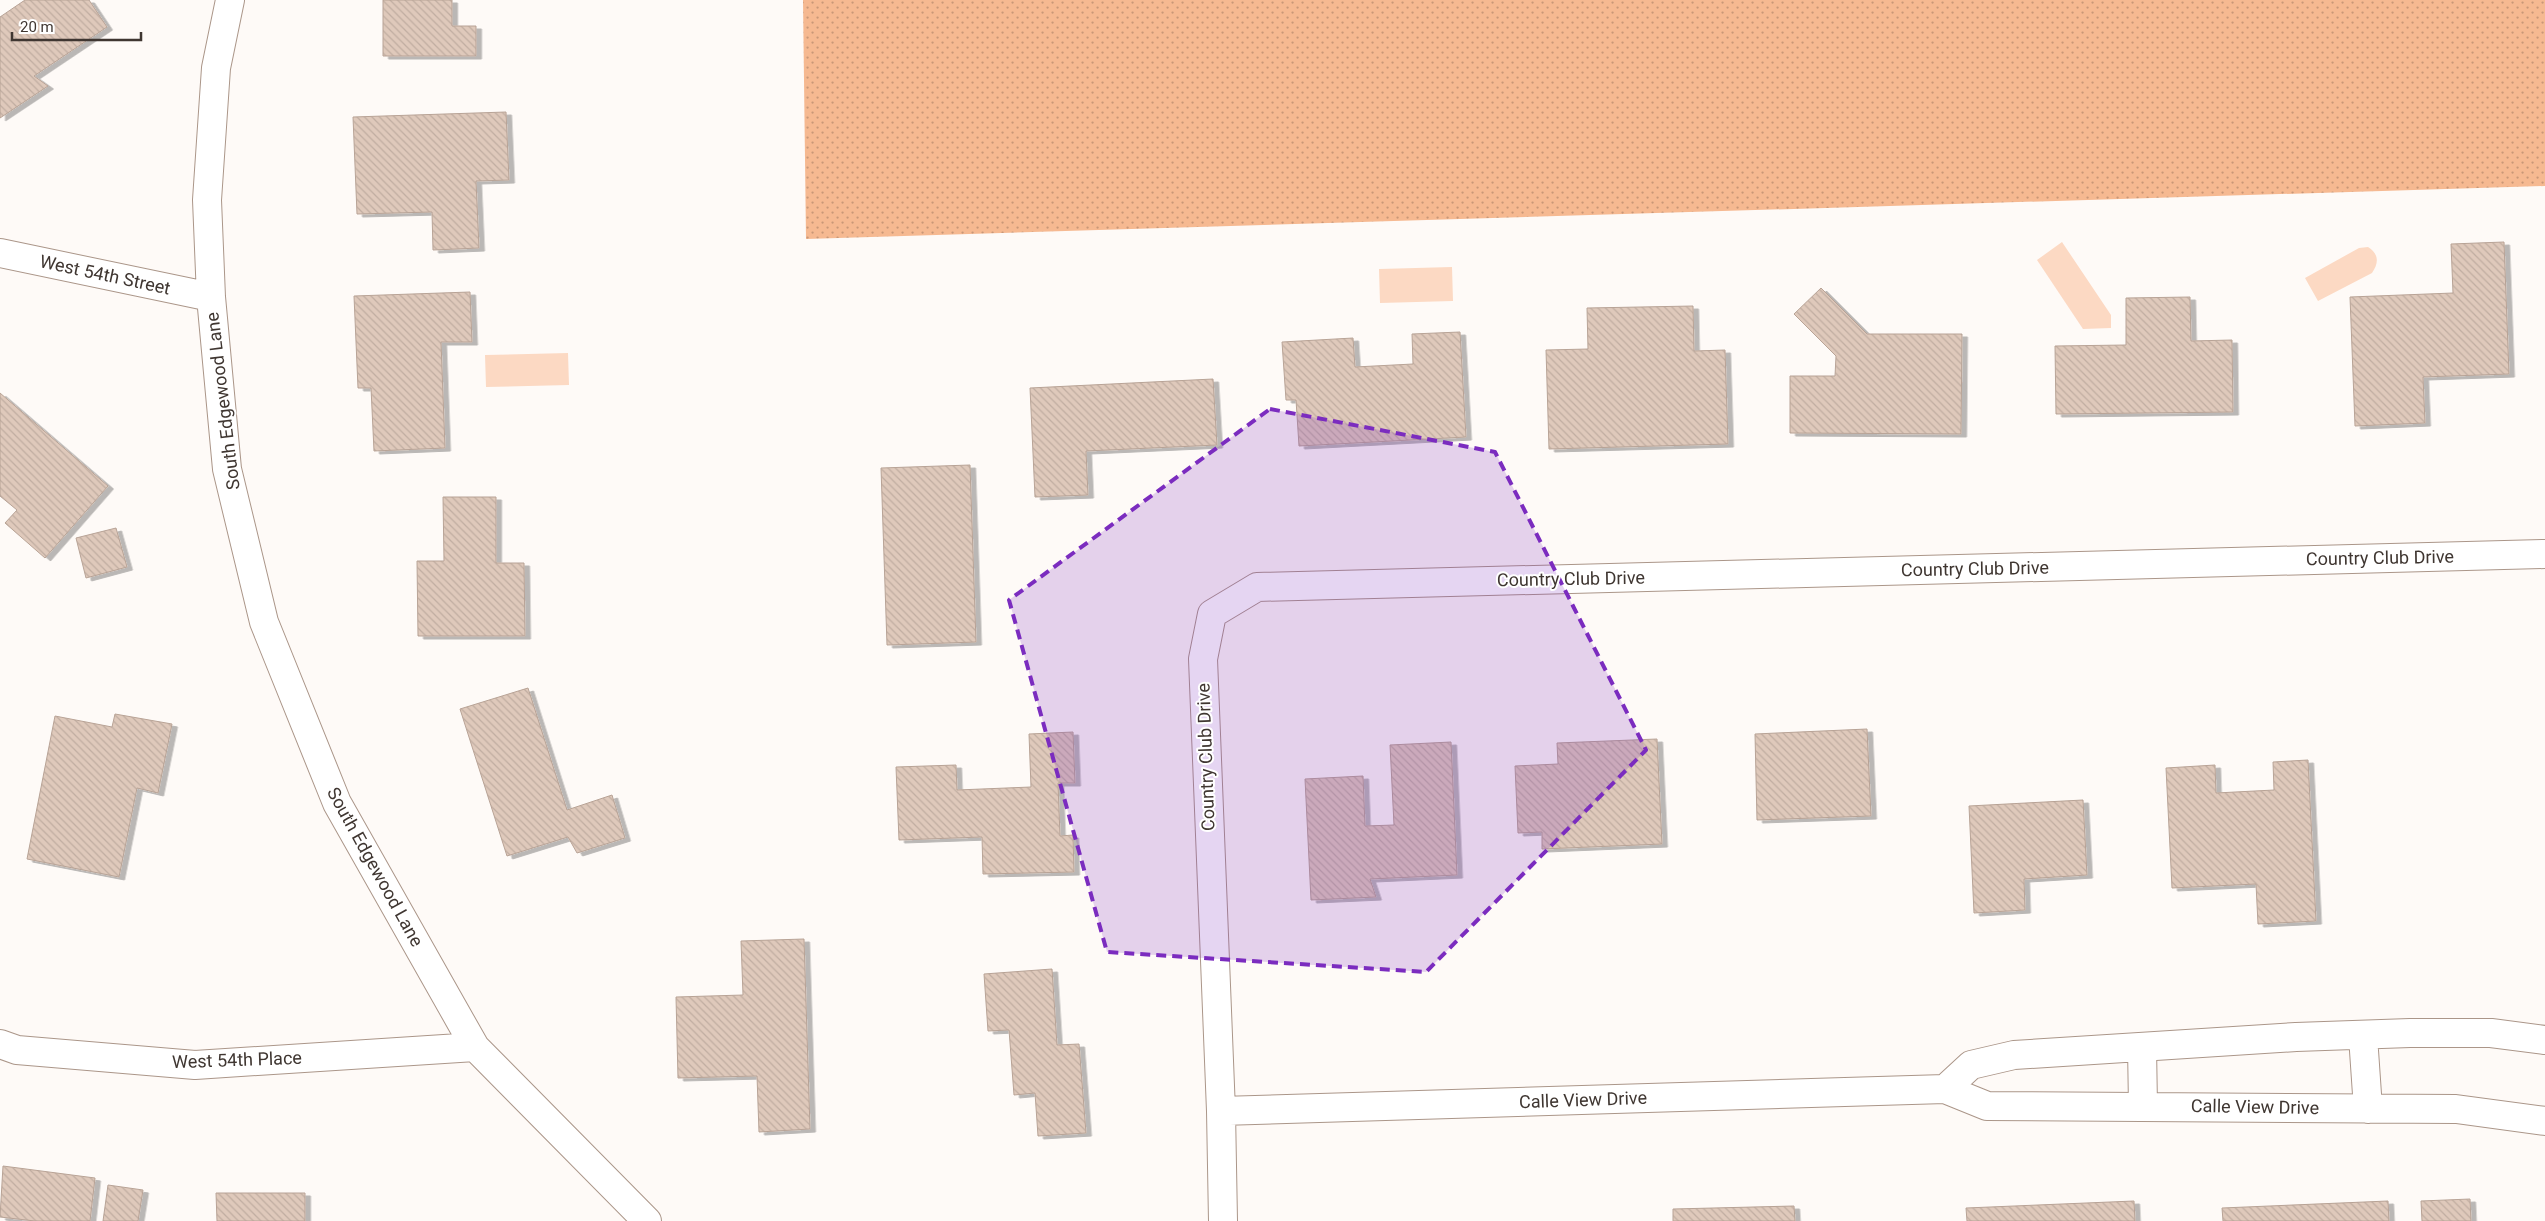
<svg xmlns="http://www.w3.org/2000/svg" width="2545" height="1221" font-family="Roboto,sans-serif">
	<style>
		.grass { fill: url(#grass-dots) }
		.water { fill: #fcd9c3 }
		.building { fill: url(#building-back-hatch); stroke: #b8a396; filter: url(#shadow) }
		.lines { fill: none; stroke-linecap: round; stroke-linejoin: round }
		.street-casing { stroke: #ab9689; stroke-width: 30 }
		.street { stroke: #fff; stroke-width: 28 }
		.marked { fill: #7b2cbf; fill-opacity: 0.2; stroke: #7b2cbf; stroke-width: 4; stroke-dasharray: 10 6; stroke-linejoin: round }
		.labels { text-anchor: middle; stroke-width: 4; stroke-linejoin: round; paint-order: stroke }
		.street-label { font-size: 18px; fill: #3f3631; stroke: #fff }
	</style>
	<defs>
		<pattern id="grass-dots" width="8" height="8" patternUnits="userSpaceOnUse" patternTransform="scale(1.25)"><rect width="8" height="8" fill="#f6b991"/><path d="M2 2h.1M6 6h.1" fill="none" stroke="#c99777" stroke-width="1.8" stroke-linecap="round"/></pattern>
		<pattern id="building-back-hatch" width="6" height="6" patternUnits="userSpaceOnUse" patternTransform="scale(1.25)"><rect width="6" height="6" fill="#dfc9bb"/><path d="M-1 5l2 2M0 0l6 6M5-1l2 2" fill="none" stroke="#c0ada1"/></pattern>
		<filter id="shadow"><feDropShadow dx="5.5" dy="3" stdDeviation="0" flood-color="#0004"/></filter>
	</defs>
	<rect width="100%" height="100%" fill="#fefaf7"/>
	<path class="grass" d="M803,0H2545V186L806,239Z"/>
	<path class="water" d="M2062,242L2111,315V328L2083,329L2037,260Z
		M2368,247C2379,254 2379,263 2372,273L2318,301L2305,278L2359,248Z
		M1452,267L1453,301L1380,303L1379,269Z
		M568,353L569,385L486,387L485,355Z"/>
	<path class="building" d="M25,0H89L107,27L34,76L48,86L0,118V17Z
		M383,0H452V26H476V56H383Z
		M506,112L509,180L476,181L479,248L433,250L432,212L357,214L353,117Z
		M2504,242L2509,374L2423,377L2425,423L2355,426L2350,297L2453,293L2451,244Z
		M1821,288L1867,334H1962L1961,434L1790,433V376H1835L1836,356L1794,314Z
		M470,292L472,342H441L445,448L374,451L371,388H358L354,296Z
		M2190,297L2191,341L2232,340L2233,412L2056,414L2055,346L2126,345V298Z
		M1693,306L1694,351L1725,350L1728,444L1549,449L1546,350L1588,349L1587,308Z
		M1460,332L1466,437L1299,446L1296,400H1286L1282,342L1353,338L1355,367L1413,364L1412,334Z
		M1213,379L1217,445L1086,451L1088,495L1035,497L1030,388Z
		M0,393L108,486L45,558L5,523L17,510L0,496Z
		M970,465L976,642L887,645L881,468Z
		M443,497H496V563H524L525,636H418L417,561H444Z
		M116,528L127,567L86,578L76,538Z
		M528,688L567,810L612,795L625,838L577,853L568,837L507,856L460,709Z
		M115,714L172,724L158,793L137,788L119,877L27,859L55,716L112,727Z
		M1867,729L1871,816L1757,820L1755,734Z
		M1073,732L1075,783H1058L1060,836L1073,835L1074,872L983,874L982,837L899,840L896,767L956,765L957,790L1031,787L1029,734Z
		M1657,739L1662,844L1542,849V832L1518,833L1515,766L1558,764L1557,743Z
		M1451,742L1457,875L1370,879L1376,897L1311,900L1305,779L1363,776L1365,826L1394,825L1390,745Z
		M2308,760L2316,921L2258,924L2256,884L2172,888L2166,768L2215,765L2216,793L2274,790L2273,762Z
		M2083,800L2087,875L2024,879L2025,910L1974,913L1969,806Z
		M804,939L810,1129L759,1132L757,1076L678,1078L676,997L743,995L741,941Z
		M1052,969L1057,1045L1079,1044L1086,1133L1038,1136L1035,1093L1014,1095L1009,1030L988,1031L984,974Z
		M3,1166L95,1178L90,1221H35L0,1217Z
		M108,1185L143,1190L138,1221H103Z
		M216,1193H305V1221H217Z
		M2470,1199L2471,1221H2422L2421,1201Z
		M2134,1201L2135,1221H1967L1966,1208Z
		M2388,1201L2389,1221H2223L2222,1208Z
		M1794,1206L1795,1221H1673V1209Z"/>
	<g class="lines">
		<defs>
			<path id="street" d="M230,0L216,68L207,200L211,297L227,469L264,622L337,803L475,1047L647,1221
				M0,253L211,297
				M2363,1036L2368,1109
				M0,1044L17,1050L195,1065L475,1047
				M2142,1047L2143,1106
				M1945,1089L1971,1065L2014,1055L2296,1037L2410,1033H2491L2545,1040
				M1221,1111L1945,1089L1987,1106L2456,1109L2545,1121
				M1223,1221L1221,1111L1203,659L1212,614L1257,587L2545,554"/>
		</defs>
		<use href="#street" class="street-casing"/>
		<use href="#street" class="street"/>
	</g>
	<path class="marked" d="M1270,409L1495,452L1646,750L1426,972L1107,952L1009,600Z"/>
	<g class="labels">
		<g class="street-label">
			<text transform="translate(105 275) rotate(12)" y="6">West 54th Street</text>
			<text transform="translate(223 401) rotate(-97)" y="6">South Edgewood Lane</text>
			<text transform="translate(2380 558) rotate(-1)" y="6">Country Club Drive</text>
			<text transform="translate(1975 569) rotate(-1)" y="6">Country Club Drive</text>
			<text transform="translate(1571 579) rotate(-1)" y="6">Country Club Drive</text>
			<text transform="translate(1206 757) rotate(-92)" y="6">Country Club Drive</text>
			<text transform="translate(375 867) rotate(61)" y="6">South Edgewood Lane</text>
			<text transform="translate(237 1060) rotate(-2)" y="6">West 54th Place</text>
			<text transform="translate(1583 1100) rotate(-2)" y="6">Calle View Drive</text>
			<text transform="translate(2255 1107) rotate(1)" y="6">Calle View Drive</text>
		</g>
	</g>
	<path d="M12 32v8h129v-8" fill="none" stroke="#3f3631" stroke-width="2.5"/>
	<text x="20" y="32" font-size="15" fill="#3f3631" stroke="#ffffff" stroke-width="4" paint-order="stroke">20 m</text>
</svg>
